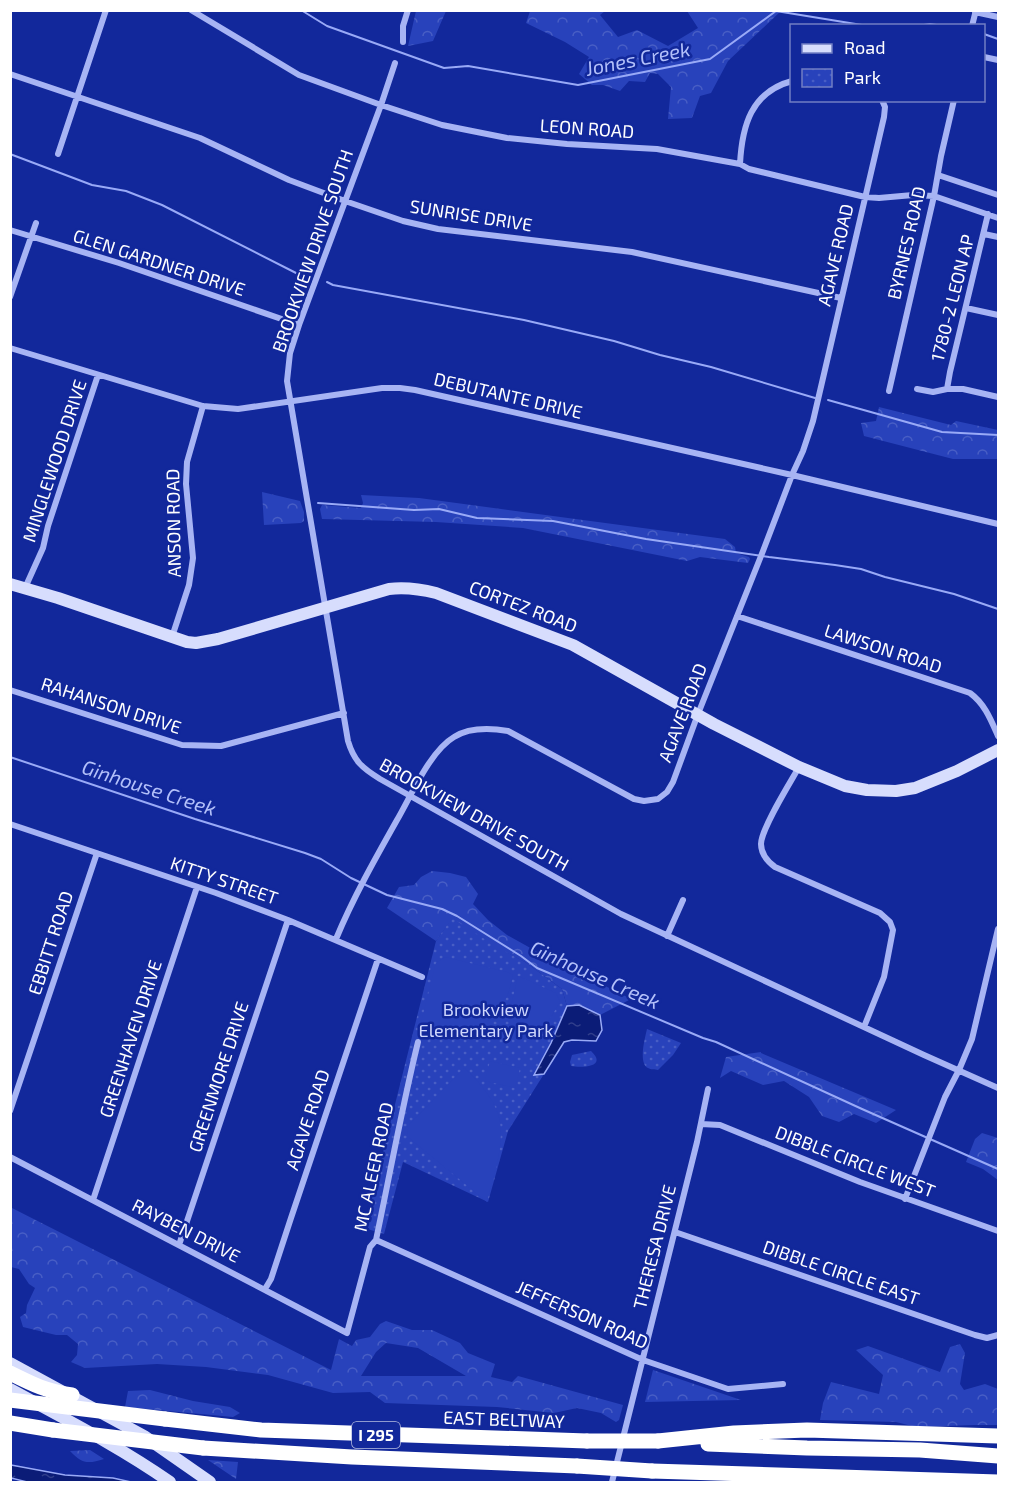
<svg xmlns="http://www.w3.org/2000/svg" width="1009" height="1493" font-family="'Exo 2',sans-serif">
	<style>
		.forest { fill: url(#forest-crowns); fill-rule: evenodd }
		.park { fill: url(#park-dots) }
		.garden { fill: #2842bb }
		.water { fill: url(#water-ripples); stroke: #99aaf7; stroke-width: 1.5 }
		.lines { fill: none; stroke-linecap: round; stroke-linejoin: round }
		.stream { stroke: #99aaf7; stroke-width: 2 }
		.street { stroke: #a7b4f4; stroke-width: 6 }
		.secondary { stroke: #d7ddfd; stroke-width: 12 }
		.highway { stroke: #fff; stroke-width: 15 }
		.highway-bridge { stroke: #fff; stroke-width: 15 }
		.labels { text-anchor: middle; stroke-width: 5; stroke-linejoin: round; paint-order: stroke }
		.shield { fill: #12289b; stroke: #b8bee1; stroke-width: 1.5 }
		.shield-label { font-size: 16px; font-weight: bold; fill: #fff }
		.street-label { font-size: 18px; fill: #fff; stroke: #12289b }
		.park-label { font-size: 18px; fill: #cfd7fd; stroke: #12289b }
		.water-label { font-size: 20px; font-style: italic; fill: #b3c0fa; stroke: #12289b }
	</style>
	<defs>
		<pattern id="forest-crowns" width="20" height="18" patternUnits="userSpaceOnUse" patternTransform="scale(1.5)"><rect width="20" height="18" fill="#2842bb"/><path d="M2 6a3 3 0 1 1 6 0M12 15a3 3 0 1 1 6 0" fill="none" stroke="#485ec5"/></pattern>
		<pattern id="park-dots" width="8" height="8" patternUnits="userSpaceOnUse" patternTransform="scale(1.5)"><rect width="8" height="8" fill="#2842bb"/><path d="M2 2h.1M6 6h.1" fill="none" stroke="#485ec5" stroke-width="1.8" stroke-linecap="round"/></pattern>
		<pattern id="water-ripples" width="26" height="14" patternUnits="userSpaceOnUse" patternTransform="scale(1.5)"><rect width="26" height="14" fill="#0b1c77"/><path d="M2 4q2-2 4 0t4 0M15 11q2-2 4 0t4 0" fill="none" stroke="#303e8b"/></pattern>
	</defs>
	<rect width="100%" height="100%" fill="#12289b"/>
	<path class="forest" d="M416,11H446L433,41L408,46Z
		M530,11H605L600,15L618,37L637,30L668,46L698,28L687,11H781L728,61L711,93L700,96L692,118L668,119L671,87L658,74L650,73L645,82L629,81L620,91L603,85H592L579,74L589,57L565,42L526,23Z
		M879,407L951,425L956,421L998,430V459H953L864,436L861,423L876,421Z
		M262,492L300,501L304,512V521L301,523L264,525Z
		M361,495L419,498L725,539L735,547L736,553L749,557L750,559L748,563L700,557L687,561L523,528L436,522L322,519L320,509L322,505L361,508L363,503Z
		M432,871L450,873L466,877L478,894L473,904L488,920L507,935L534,950L631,999L600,1015L579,1005L567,1006L562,989L525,962L497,948L452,919L436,941L387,908L399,887L414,885L421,877Z
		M761,1052V1053L896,1110L876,1123L854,1114L839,1122L822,1116L809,1097L784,1081L763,1085L731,1071L720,1078L726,1057Z
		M982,1133L998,1138V1180L983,1169L966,1162L975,1139Z
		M10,1207L331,1370L339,1339L352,1346L356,1340L370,1337L380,1324L386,1321L412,1330H432L460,1343L468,1353L495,1364L491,1377L512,1382L518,1376L623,1405L619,1420L616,1422L601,1413L577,1408L554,1413L497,1407L385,1403L370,1392L333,1393L268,1375L206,1367L157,1364L85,1368L71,1362L77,1355L78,1344L67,1335H56L23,1327L20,1317L26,1313L27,1305L35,1288L29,1284L19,1269L11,1267ZM386,1343L418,1348L466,1376H361L376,1352Z
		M960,1344L965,1353L960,1384L964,1390L985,1384L998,1389V1425H974L916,1427L896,1422L820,1420L823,1403L831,1382L879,1394L883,1375L856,1350L868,1346L940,1372L950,1347Z
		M653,1370L741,1400L645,1402Z
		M150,1390L193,1401L230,1407L240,1413L233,1417L125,1407L128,1391Z
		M90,1450L104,1459C88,1464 82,1464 70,1451Z
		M208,1460L238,1462L236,1479Z"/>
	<path class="park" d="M452,918L497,947L525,962L562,989L567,1006L551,1043L535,1074H544L508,1131L488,1202L403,1162L384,1234L364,1228L436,941Z
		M647,1029L681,1043L673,1055L658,1070C655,1069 651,1070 648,1068C638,1063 645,1038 647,1029Z
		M591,1051C608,1067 582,1068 571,1066L570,1062L572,1055Z"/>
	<path class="garden" d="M445,957L507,972L513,975C511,983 510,991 506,998C496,1019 471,1036 448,1036C438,1036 429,1033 419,1031L436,963Z
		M518,976L556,993L560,1002L538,1039L510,1017V1010Z
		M490,1061L520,1068L515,1088L485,1081Z
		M464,1068C479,1081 497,1102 500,1122C504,1148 493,1177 487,1202L408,1137L407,1127Z"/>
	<path class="water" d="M579,1005L600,1015L602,1030L596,1041L572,1040L564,1042L544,1074L534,1075L551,1043L567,1006Z
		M11,1465L65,1475L113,1478L131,1482H27L11,1478Z"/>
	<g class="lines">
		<path class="stream" d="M301,10L327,26L444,68L468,66L578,85L710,59L776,11L868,26
			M918,26L930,24L943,26
			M984,34L998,39
			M10,154L92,185L126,191L162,205L298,274L308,276
			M327,282L333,285L524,320L614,341L660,355L711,367L815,398
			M828,400L942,432L998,435
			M318,503L414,510L439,509L477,518L553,521L646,539L769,557L835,565L861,569L885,577L954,594L998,609
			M10,757L195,819L305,853L321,859L351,878L387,895L442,909L457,916L521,956L537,968L703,1038L716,1042L862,1109L998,1169"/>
		<path class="street" d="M191,10L299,75L381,105L442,125L507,138L567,144L657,149L740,164L749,169L865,197L879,198L913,195L934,196L998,218
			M975,12L998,17
			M972,26L976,10
			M403,42V26L408,10
			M984,57L998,60
			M395,63L381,105L299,325L290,353L287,381L348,741C354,761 362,768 380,779L621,914L924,1055L998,1088
			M10,74L200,138L289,180L345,201L403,221L438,229L632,252L841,298
			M58,154L106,10
			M740,164C742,126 751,92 792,81
			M938,175L998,195
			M10,230L119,263L299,325
			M984,234L998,237
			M10,297L36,223
			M966,308L998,315
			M10,348L203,406L238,409L382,388H400L415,390L792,475L998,524
			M917,389L933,392L947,389H963L998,397
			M947,389L950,372L988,214
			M889,391L934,196L941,156L954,100
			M25,588L43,548L48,526L98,375
			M737,616L970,693C985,704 991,720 998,736
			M172,637L189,585L193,558L186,484L187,462L203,406
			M10,690L182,745L221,746L344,713
			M799,767C790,783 761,829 761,844C761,854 767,861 775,867L880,913L890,922L893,930L884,977L864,1027
			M10,824L216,893L288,920L422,977
			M667,936L683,900
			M336,939C353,898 375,859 397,820C411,796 430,751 454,737C470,727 490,728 508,731L634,799L644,801L658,799L667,792L673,782L698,714L763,551L792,475L803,451L813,421L884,117L885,107L882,100
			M10,1111L97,853
			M701,1124L720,1125L860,1182L998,1231
			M10,1157L347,1333L370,1247L376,1240C390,1174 402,1107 418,1042
			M905,1199L945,1097L959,1070L972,1039L998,929
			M93,1200L197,887
			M675,1232L975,1335L987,1338L998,1335
			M376,1240L643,1360L728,1389L783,1384
			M179,1245L288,920
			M265,1289L271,1279L291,1218L378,959
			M612,1482L697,1142L708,1089"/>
		<path class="secondary" d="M10,584L58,598L187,642L196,643L218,639L389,589C406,587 420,589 436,593L573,645L714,724L799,767L845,786L867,790L896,791L915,788L957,771L998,750
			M10,1363L144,1436L210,1482
			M10,1389C65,1419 120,1447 170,1482"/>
		<path class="highway" d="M10,1373C34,1385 46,1391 72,1395
			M165,1419L261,1430L587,1441
			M10,1423L53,1430
			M658,1441L734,1433L807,1430L998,1436
			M708,1444L807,1448L920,1450L998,1456
			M203,1448L352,1457L577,1466
			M652,1471L998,1482"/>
		<path class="highway-bridge" d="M10,1400L165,1419
			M53,1430L203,1448
			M587,1441H658
			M577,1466L652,1471"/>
	</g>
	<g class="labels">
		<rect class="shield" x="352" y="1422" width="48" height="26" rx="4.5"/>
		<g class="shield-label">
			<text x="376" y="1441">I 295</text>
		</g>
		<g class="street-label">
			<text transform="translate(587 129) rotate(4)" y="6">LEON ROAD</text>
			<text transform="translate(471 216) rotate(9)" y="6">SUNRISE DRIVE</text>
			<text transform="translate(907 243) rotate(-77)" y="6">BYRNES ROAD</text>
			<text transform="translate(313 251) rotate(-71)" y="6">BROOKVIEW DRIVE SOUTH</text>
			<text transform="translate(836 255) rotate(-77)" y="6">AGAVE ROAD</text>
			<text transform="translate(159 263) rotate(18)" y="6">GLEN GARDNER DRIVE</text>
			<text transform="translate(953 298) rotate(-76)" y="6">1780-2 LEON AP</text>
			<text transform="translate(508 396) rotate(13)" y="6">DEBUTANTE DRIVE</text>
			<text transform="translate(55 461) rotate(-72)" y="6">MINGLEWOOD DRIVE</text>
			<text transform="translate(174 523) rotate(-91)" y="6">ANSON ROAD</text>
			<text transform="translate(523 607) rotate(21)" y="6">CORTEZ ROAD</text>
			<text transform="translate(883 649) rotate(18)" y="6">LAWSON ROAD</text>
			<text transform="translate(111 706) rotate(18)" y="6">RAHANSON DRIVE</text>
			<text transform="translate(683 713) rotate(-69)" y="6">AGAVE ROAD</text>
			<text transform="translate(474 815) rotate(29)" y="6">BROOKVIEW DRIVE SOUTH</text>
			<text transform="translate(224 881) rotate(19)" y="6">KITTY STREET</text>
			<text transform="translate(51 943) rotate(-72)" y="6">EBBITT ROAD</text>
			<text transform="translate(131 1039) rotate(-72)" y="6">GREENHAVEN DRIVE</text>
			<text transform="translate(219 1077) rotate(-72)" y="6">GREENMORE DRIVE</text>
			<text transform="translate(308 1120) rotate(-72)" y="6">AGAVE ROAD</text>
			<text transform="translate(855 1162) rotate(21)" y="6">DIBBLE CIRCLE WEST</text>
			<text transform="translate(374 1167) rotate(-78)" y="6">MC ALEER ROAD</text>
			<text transform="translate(186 1231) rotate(27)" y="6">RAYBEN DRIVE</text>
			<text transform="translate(655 1247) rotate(-76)" y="6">THERESA DRIVE</text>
			<text transform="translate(841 1273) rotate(19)" y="6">DIBBLE CIRCLE EAST</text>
			<text transform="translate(582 1315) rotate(24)" y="6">JEFFERSON ROAD</text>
			<text transform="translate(504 1420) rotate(2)" y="6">EAST BELTWAY</text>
		</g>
		<g class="park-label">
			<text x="486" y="1016">Brookview<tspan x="486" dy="21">Elementary Park</tspan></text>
		</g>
		<g class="water-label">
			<text transform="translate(638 59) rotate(-11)" y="7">Jones Creek</text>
			<text transform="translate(149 788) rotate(18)" y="7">Ginhouse Creek</text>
			<text transform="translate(595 975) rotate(24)" y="7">Ginhouse Creek</text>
		</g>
	</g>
	<rect width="1009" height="1493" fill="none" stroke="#ffffff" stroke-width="24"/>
	<rect x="790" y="24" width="195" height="78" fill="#12289b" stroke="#717ec3" stroke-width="1.5"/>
	<rect x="802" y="44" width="30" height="9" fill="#d7ddfd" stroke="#717ec3" stroke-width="1.5"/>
	<text x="844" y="54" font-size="18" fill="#ffffff">Road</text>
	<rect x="802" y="69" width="30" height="18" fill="url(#park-dots)" stroke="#717ec3" stroke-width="1.5"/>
	<text x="844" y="84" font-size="18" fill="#ffffff">Park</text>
</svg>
